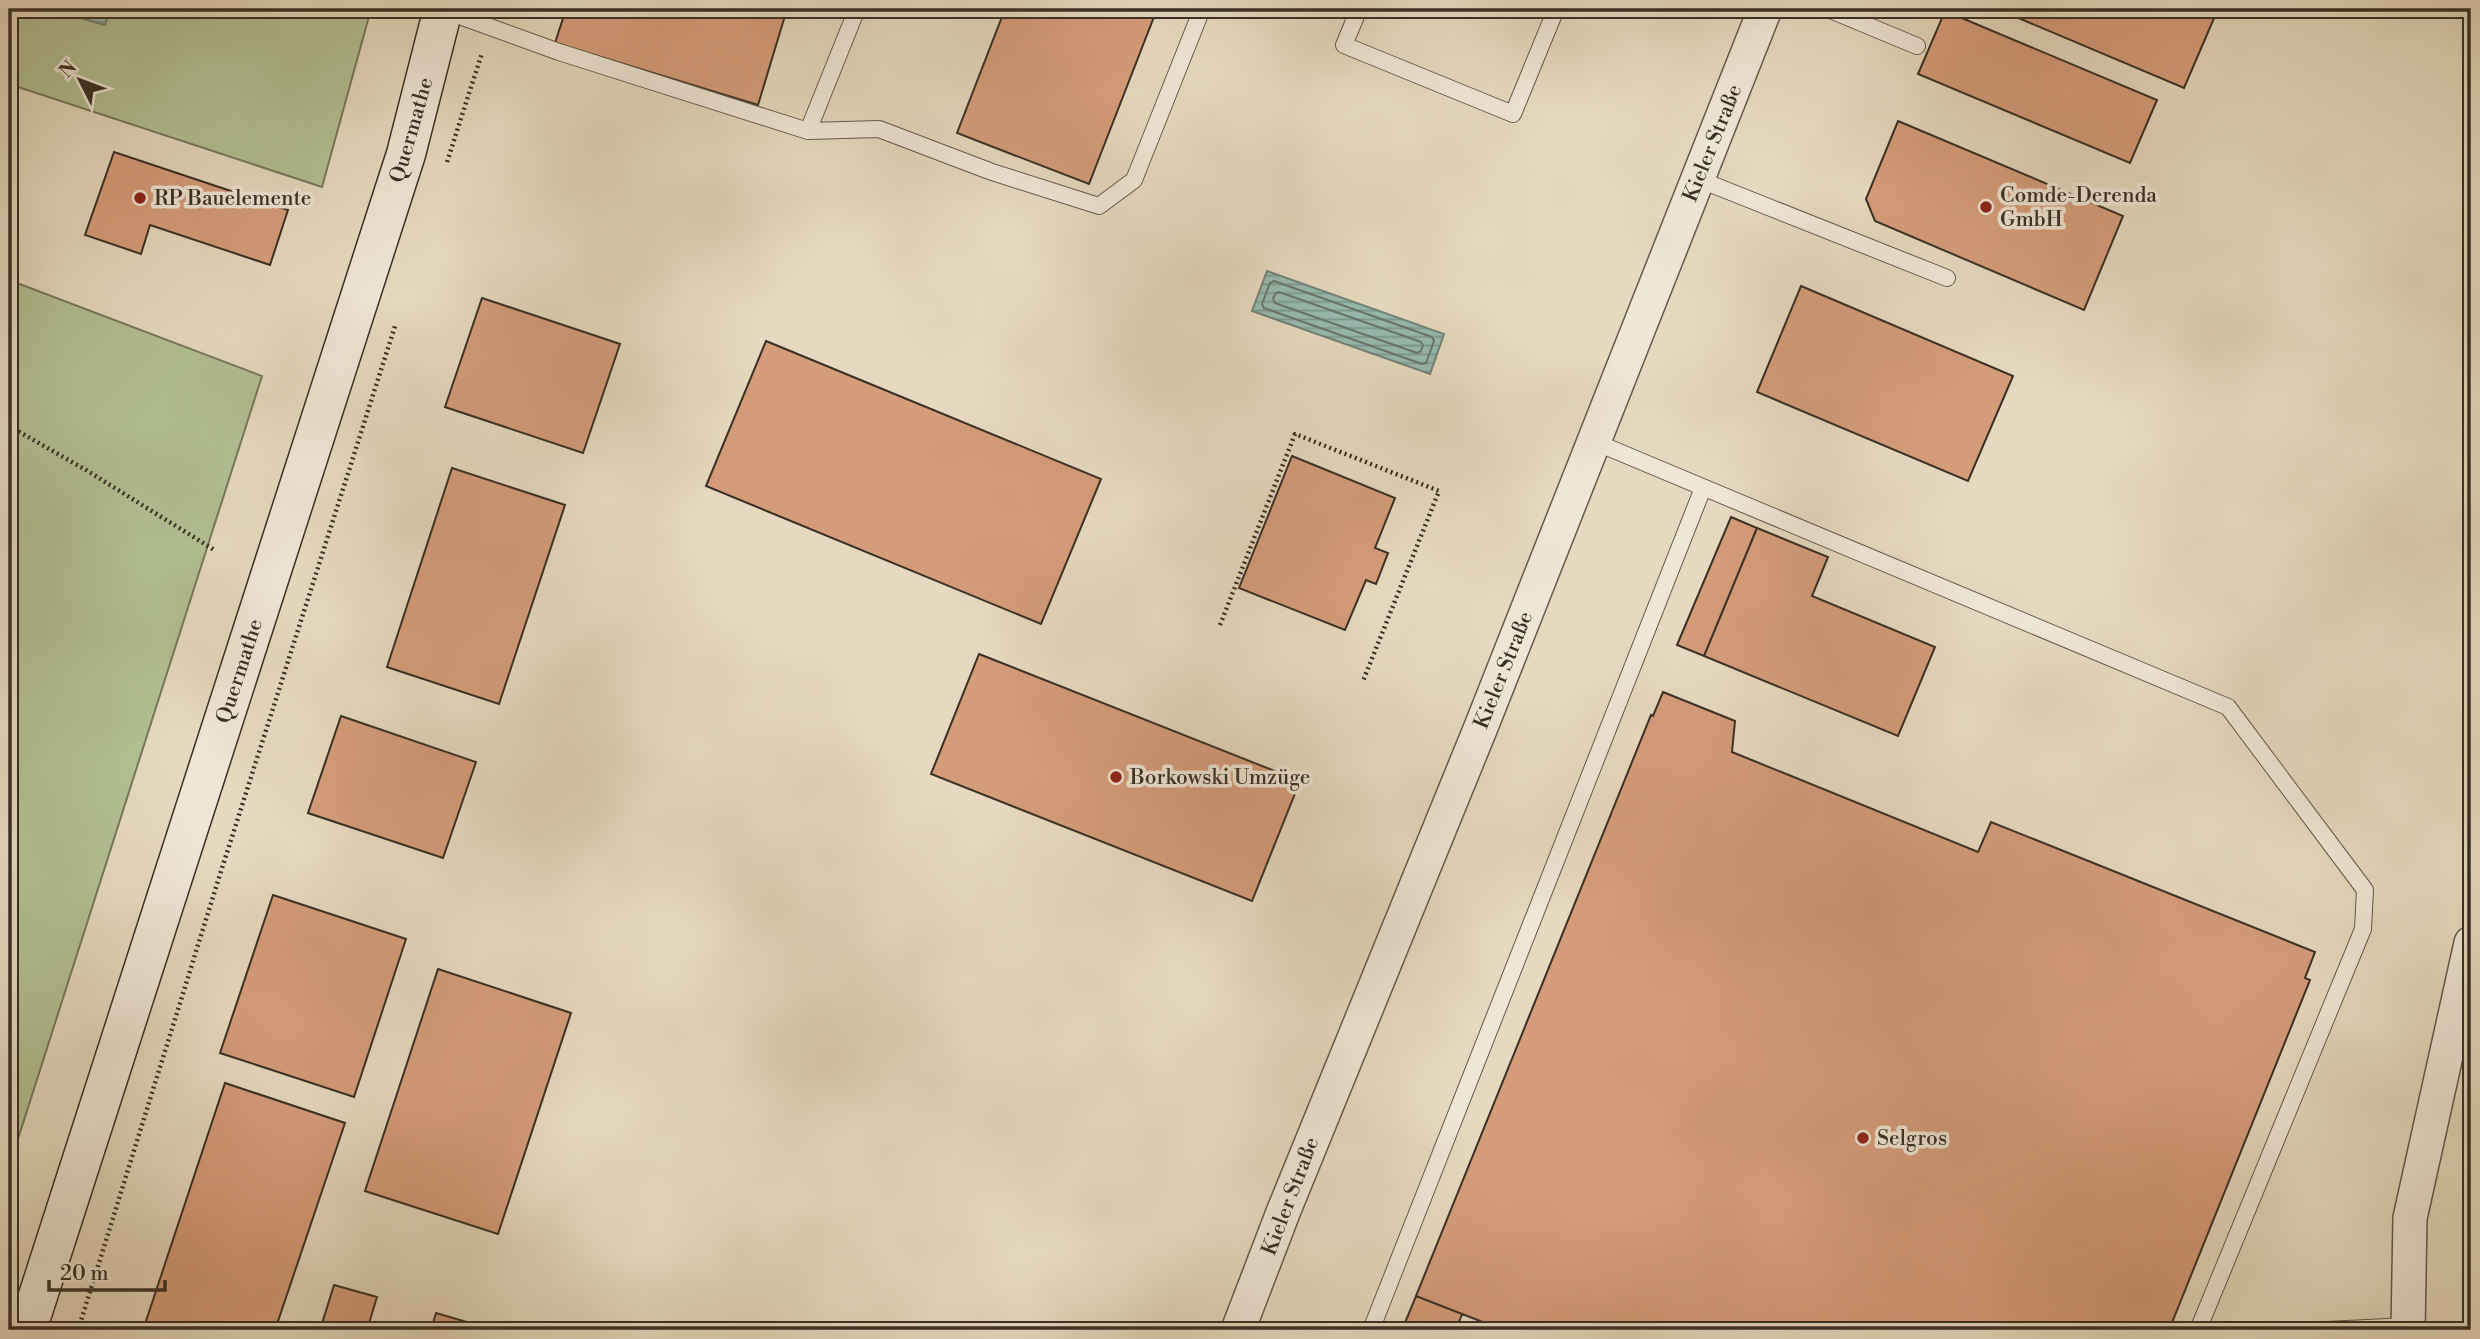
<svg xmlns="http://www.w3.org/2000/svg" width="2480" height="1339" font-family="'Libre Bodoni',serif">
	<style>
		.green { fill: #b2c094; stroke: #76785c; stroke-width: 2 }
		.water { fill: url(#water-rules); stroke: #718378; stroke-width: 2 }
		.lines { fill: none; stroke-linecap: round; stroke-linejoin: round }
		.shore { stroke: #68756a; stroke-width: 2 }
		.building { fill: #d59c7a; stroke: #393025; stroke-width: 2 }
		.service-casing { stroke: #645a4c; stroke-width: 18 }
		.minor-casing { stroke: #645a4c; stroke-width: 36 }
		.secondary-casing { stroke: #393025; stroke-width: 41 }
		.path { stroke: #393025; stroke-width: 4.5; stroke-dasharray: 2 3.5; stroke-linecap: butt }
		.service { stroke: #efe6d5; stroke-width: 16 }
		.minor { stroke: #efe6d5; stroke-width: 33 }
		.secondary { stroke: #efe6d5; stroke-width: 38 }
		.poi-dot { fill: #8f2418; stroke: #efe6d5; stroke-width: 2.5 }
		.labels { text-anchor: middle; stroke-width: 7; stroke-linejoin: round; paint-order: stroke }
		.street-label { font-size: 21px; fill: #393025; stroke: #efe6d5 }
		.poi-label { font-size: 21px; fill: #393025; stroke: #efe6d5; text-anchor: start }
	</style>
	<defs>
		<pattern id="water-rules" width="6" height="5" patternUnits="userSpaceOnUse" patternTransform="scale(1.75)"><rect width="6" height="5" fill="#96baaf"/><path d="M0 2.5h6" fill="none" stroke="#7b988e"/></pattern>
	</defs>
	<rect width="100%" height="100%" fill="#e6d9bf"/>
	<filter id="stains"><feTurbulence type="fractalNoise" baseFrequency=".00286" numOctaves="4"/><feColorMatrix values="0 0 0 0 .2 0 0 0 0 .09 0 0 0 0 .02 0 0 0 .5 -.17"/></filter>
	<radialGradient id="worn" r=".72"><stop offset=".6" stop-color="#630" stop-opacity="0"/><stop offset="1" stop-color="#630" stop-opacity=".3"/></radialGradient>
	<path class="green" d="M9,9H371L322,187L9,84Z
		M9,280L262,376L9,1167Z"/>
	<path class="water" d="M49,9H110L105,25Z
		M1267,271L1444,334L1430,374L1252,311Z"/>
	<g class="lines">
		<path class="shore" d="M1274,281L1432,337L1434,341L1426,363L1422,364L1264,308L1262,304L1270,283Z
			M1279,292L1421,342L1423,345L1421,351L1417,353L1275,303L1273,298L1276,293Z"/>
	</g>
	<path class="building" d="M566,9H787L758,105L555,43Z
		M1005,9H1157L1089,184L957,133Z
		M1997,9H2218L2184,88Z
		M1945,11L2157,100L2130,163L1918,74Z
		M1898,121L2123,216L2084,310L1875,221L1866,199Z
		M114,152L288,210L270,265L150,225L141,254L85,235Z
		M1801,286L2013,376L1968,481L1757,392Z
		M482,298L620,344L583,453L445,407Z
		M766,341L1101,479L1041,624L706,486Z
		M1292,456L1395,498L1375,548L1388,553L1376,584L1366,580L1345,630L1239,588Z
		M452,468L565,505L499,704L387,667Z
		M1731,517L1757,528L1704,656L1677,645Z
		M1757,528L1828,557L1812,596L1935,647L1898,736L1704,656Z
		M979,654L1300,781L1252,901L931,774Z
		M1663,692L1735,721L1732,752L1978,852L1991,822L2315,952L2305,978L2310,980L2169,1330H1503L1416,1296L1651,715L1653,716Z
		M341,716L476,762L443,858L308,813Z
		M273,895L406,939L354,1097L220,1053Z
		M438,969L571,1013L498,1234L365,1191Z
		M225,1083L345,1123L275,1330H143Z
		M334,1285L377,1297L367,1330H320Z
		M1416,1296L1462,1314L1456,1330H1402Z
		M436,1313L494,1330H431Z"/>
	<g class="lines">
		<defs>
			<path id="service" d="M1359,9L1344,45L1513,114L1556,9
				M1828,9L1917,46
				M443,10L559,52L808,131L857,9
				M808,131L879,129L992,172L1099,206L1134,180L1202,9
				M1698,179L1947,278
				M1595,442L2228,707L2365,890L2363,929L2198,1330
				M1371,1330L1703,488
				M2326,1330L2408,1326"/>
			<path id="minor" d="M1238,1330L1284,1210L1481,727L1765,9
				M2408,1330L2410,1218L2471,943"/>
			<path id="secondary" d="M27,1330L406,154L443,9"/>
		</defs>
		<use href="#service" class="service-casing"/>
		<use href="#minor" class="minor-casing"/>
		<use href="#secondary" class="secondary-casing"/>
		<path class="path" d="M447,162L482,53
			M9,426L86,470L216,551
			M1220,625L1295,434L1439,491L1363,681
			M78,1330L223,865L396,323"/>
		<use href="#service" class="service"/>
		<use href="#minor" class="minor"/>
		<use href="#secondary" class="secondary"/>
	</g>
	<g class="poi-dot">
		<circle cx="140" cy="198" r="7"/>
		<circle cx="1986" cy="207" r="7"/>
		<circle cx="1116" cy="777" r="7"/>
		<circle cx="1863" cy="1138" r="7"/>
	</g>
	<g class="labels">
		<g class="street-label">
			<text transform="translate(411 130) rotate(-74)" y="7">Quermathe</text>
			<text transform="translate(1712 143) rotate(-68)" y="7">Kieler Straße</text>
			<text transform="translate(1503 670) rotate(-68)" y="7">Kieler Straße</text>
			<text transform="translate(239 671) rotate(-72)" y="7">Quermathe</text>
			<text transform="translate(1290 1196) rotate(-69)" y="7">Kieler Straße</text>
		</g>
		<g class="poi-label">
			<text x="2000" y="202">Comde-Derenda<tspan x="2000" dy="24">GmbH</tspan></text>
			<text x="154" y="205">RP Bauelemente</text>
			<text x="1130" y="784">Borkowski Umzüge</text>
			<text x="1877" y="1145">Selgros</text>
		</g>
	</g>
	<rect width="2480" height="1339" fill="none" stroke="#e6d9bf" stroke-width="35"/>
	<rect x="10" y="10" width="2459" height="1318" fill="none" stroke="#393025" stroke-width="3.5"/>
	<rect x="18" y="18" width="2445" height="1304" fill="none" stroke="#393025" stroke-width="2"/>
	<g transform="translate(80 80) rotate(312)" stroke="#efe6d5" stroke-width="5" paint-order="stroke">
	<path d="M0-5L12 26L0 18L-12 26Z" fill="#393025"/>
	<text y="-10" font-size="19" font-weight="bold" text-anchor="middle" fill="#393025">N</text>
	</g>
	<path d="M49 1280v10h116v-10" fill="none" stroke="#393025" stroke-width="3.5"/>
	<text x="60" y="1280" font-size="21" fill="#393025" stroke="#efe6d5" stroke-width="5" paint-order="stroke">20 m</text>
	<rect width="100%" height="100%" filter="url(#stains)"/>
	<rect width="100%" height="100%" fill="url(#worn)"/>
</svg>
